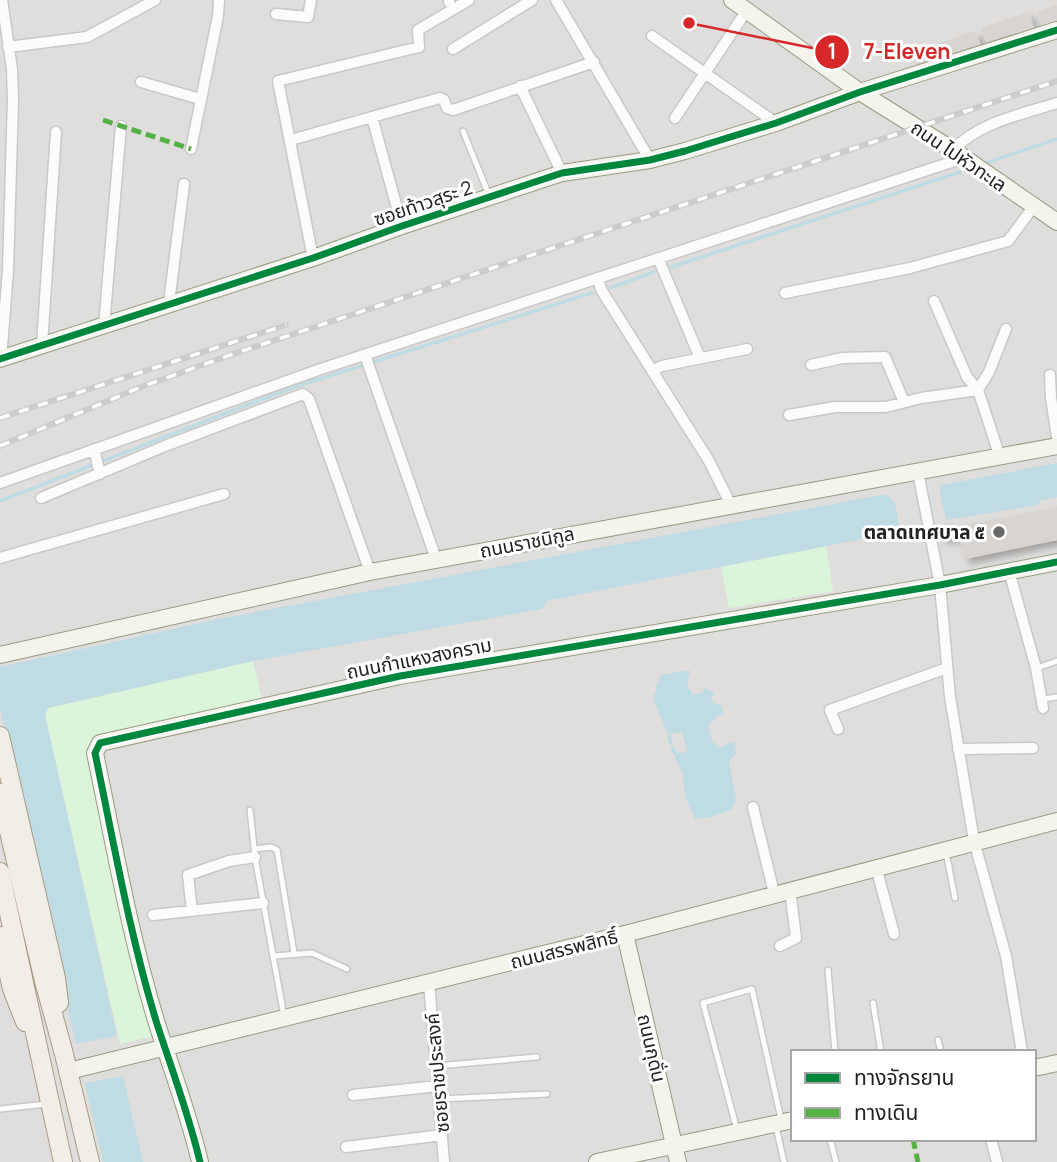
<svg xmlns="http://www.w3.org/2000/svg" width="1057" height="1162" font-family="Manrope,'Noto Sans Thai',sans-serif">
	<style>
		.residential { fill: #dfdedc; fill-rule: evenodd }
		.park { fill: #daf5da }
		.water { fill: #bfdbe3 }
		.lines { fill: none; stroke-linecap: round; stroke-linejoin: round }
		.stream { stroke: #bfdbe3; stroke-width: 3.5 }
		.building { fill: #d7d4d2; filter: url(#shadow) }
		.lane-casing { stroke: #c9c8c7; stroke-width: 8 }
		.street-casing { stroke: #c9c8c7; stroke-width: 13 }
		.secondary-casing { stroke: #999a82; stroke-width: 18 }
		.primary-casing { stroke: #a79c86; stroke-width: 20 }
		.lane { stroke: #fdfcfc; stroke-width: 5 }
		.street { stroke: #fdfcfc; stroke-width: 10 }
		.secondary { stroke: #f4f4ed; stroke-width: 16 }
		.primary { stroke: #f3ede7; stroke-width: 18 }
		.rail-casing { stroke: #ccc; stroke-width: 6 }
		.rail { stroke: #fff; stroke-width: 3.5; stroke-dasharray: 10; stroke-linecap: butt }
		.quiet { stroke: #55b145; stroke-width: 5; stroke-dasharray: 10 5; stroke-linecap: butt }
		.cycleway-casing { stroke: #fff; stroke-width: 11 }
		.cycleway { stroke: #00873e; stroke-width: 7 }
		.poi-dot { fill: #6a6968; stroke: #fff; stroke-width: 2.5 }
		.labels { text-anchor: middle; stroke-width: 6; stroke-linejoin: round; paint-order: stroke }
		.street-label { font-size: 19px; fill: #222; stroke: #fff }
		.poi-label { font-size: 19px; font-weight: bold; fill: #222; stroke: #fff; text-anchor: end }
		.leader { fill: none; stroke: #d62828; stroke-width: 2.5 }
		.callout-dot { fill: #d62828; stroke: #fff; stroke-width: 2.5 }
		.mark-label { font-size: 21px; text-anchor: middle; font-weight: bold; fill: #fff }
		.callout-label { font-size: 21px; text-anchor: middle; font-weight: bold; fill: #d62828; stroke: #fff; stroke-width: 6; stroke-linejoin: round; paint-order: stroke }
	</style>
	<defs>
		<filter id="shadow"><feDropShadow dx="5" dy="5" stdDeviation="3.5" flood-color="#0004"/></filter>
	</defs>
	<rect width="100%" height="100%" fill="#f0eeeb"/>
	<path class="residential" d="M0,0H1057V1162H0ZM793,1052H1034V1139H793Z"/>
	<path class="park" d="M826,546L833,591L729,608L721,567Z
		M253,661L262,699L93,742L154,1036L120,1044L45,715L48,708Z"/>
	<path class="water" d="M1057,463V497L1041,500L1037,505L946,520L939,490L941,485Z
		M881,495H887L895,503L899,524L893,533L547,601L542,609L253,661L48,708L45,715L117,1036L76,1044L0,709V667L218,619Z
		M690,670L687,684L692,694L702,693L705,688L715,693L711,697L713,703L721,705L723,714L717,716L708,727L712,741L720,748L735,741L736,754L729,760L736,801L731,810L711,817L695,819L686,799L682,772L670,747L674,746L677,754L687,751L682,732L670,734L673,744L669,745L667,731L653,699L660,675Z
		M123,1076L143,1162H103L85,1083Z"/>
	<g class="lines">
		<path class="stream" d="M988,162L1057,139
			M671,267L960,172
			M610,288L654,272
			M0,501L294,387L592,293"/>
	</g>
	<path class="building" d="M1057,5V21L1042,26L1037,12Z
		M1029,12L1034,28L987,44L981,28Z
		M976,31L981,46L918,67L913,52Z
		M1057,507V540L965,559L959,536L941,539L939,526L948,524V528Z"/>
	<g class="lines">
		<defs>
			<path id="lane" d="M463,131L489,195
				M1037,668L1057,661
				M1043,699L1057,697
				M250,810L255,857L284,1016
				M255,849L271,847L277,850L294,953
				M946,852L955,898
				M274,956L312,953L347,969
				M828,970L835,1052
				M873,1003L881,1052
				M938,1040L941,1052
				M436,1066L537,1057
				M439,1099L547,1094
				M0,1109L47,1104
				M776,1127L784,1162
				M737,1130L703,1003L752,989L781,1119
				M830,1139L836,1162"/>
			<path id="street" d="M449,0V2
				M556,0L650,160
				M276,14L308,17L311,0
				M652,36L776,123
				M8,47L87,37L155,0
				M453,49L532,0
				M141,82L200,99
				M520,86L562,173
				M372,117L440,98L444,100L447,108L453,110L594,62
				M675,118L747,10
				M291,140L372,117L402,226
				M191,149L218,16L219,0
				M953,150C978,123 1022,114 1057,103
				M313,258L278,81L419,47L418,30L469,0
				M658,258L700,358
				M597,278L602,291L709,461L731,505
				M785,293L910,268L1008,241L1034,206
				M169,303L184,184
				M104,326L121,126
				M42,345L56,132
				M365,355L436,559
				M1,359L8,270L13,100L12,69L2,0
				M811,365L842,358L885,357L904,402
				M652,371L662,366L747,349
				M1050,375L1051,398L1057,437
				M789,415L835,407H886L921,398L978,390L967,377L934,301
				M94,449L100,474
				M1000,457L978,390L989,372L1006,329
				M918,472L940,585L950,697L974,841L1006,956L1022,1052
				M0,483L321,369L964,158
				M41,498L165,446L303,394L309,399L370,572
				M0,558L224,494
				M1009,571L1036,668L1043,708
				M838,729L830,710L947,668
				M958,749L1033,748
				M753,807L774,893
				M876,867L894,934
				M192,911L188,875L229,861L255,857
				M153,915L263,903
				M780,946L796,938L790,889
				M429,983L444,1162
				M353,1095L438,1086
				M991,1139L997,1162
				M346,1147L442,1135"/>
			<path id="secondary" d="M732,0L860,92L953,150L1057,222
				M0,359L313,258L402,226L562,173L650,160L685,151L776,123L860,92L1057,30
				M0,655L370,572L1057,446
				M625,934L678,1162
				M1034,1068L1057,1063
				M69,1071L625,934L1057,821
				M200,1162C189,1115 172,1070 157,1024C130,936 114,844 95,753L100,743L400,676L940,585L1057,562
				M597,1162L793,1120"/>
			<path id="primary" d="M0,736L56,978L59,1003
				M0,793L44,981L64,1054L90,1162
				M0,872L63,1162
				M0,936L12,989L25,1022"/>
		</defs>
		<use href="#lane" class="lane-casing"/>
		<use href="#street" class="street-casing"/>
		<use href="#secondary" class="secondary-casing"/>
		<use href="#primary" class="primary-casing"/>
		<use href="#lane" class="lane"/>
		<use href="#street" class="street"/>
		<use href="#secondary" class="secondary"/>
		<use href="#primary" class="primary"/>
		<defs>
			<path id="rail" d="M0,418L286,325
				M0,446L141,387L233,354L1057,81"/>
		</defs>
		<use href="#rail" class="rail-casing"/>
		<use href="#rail" class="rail"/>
		<path class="quiet" d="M103,120L191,149
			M913,1139L918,1162"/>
		<defs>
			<path id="cycleway" d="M0,359L313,258L402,226L562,173L650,160L685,151L776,123L860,92L1057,30
				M200,1162C189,1115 172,1070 157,1024C130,936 114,844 95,753L100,743L400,676L940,585L1057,562"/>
		</defs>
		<use href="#cycleway" class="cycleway-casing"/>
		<use href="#cycleway" class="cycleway"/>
	</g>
	<circle class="poi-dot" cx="999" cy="532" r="7"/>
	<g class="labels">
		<g class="street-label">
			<text transform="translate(959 156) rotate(34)" y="7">ถนน ไปหัวทะเล</text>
			<text transform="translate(423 203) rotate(-19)" y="7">ซอยท้าวสุระ 2</text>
			<text transform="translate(527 542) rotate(-11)" y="7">ถนนราชนิกูล</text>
			<text transform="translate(419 658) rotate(-11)" y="7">ถนนกำแหงสงคราม</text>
			<text transform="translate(564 949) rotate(-14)" y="7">ถนนสรรพสิทธิ์</text>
			<text transform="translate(652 1048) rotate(77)" y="7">ถนนกุดั่น</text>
			<text transform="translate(437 1073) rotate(-95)" y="7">ซอยราชประสงค์</text>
		</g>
		<g class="poi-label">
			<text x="985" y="539">ตลาดเทศบาล ๕</text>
		</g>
	</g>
	<path class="leader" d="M689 23L832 52"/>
	<g class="callout-dot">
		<circle cx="689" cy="23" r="7"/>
		<circle cx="832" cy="52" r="18"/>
	</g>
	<g class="mark-label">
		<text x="832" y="59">1</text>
	</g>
	<g class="callout-label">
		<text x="907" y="59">7-Eleven</text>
	</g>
	<rect x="791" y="1050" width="245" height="91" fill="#ffffff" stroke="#a7a7a7" stroke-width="2"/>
	<rect x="805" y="1073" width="35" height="10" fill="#00873e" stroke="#a7a7a7" stroke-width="2"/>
	<text x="854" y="1085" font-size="21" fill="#222222">ทางจักรยาน</text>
	<rect x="805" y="1108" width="35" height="10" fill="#55b145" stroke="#a7a7a7" stroke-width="2"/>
	<text x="854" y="1120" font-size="21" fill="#222222">ทางเดิน</text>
</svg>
